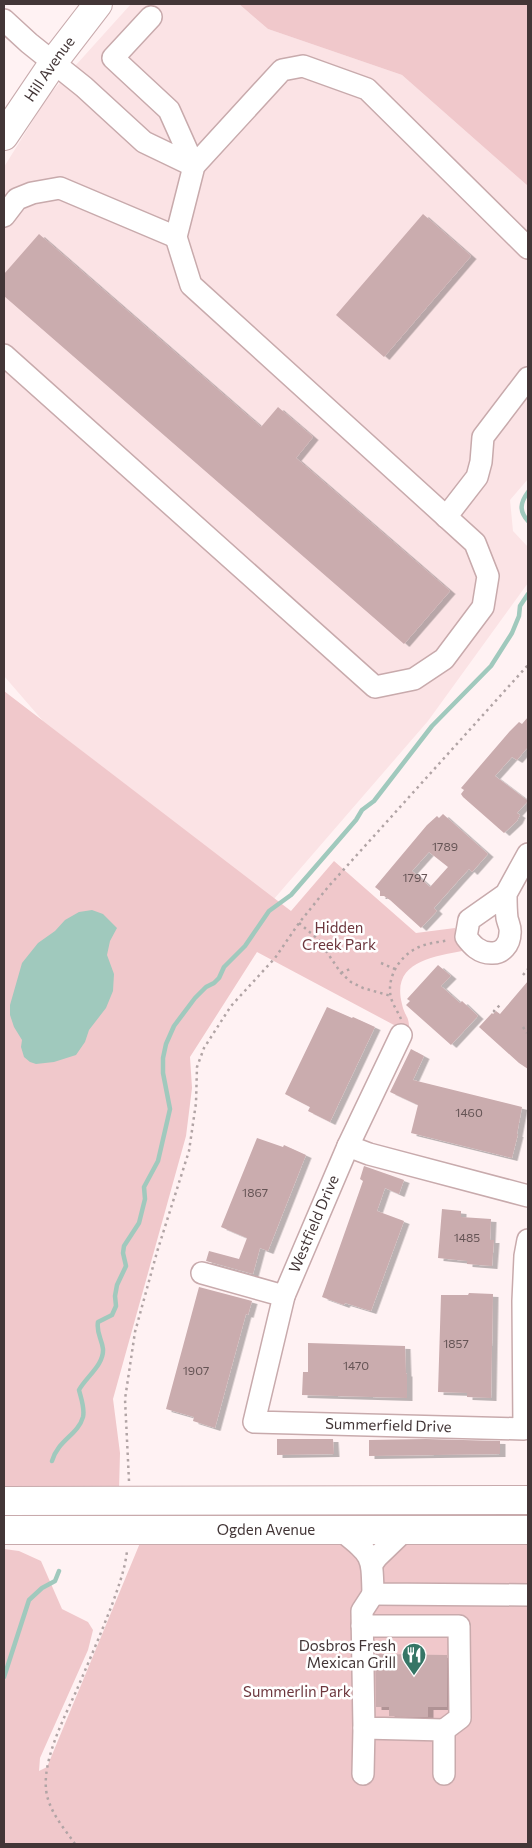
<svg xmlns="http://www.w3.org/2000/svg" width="532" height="1848" font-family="Commissioner,sans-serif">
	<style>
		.built { fill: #fbe3e5 }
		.green { fill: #f0c8cb }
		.water { fill: #a0c9bd }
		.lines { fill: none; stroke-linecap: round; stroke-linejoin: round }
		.stream { stroke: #a0c9bd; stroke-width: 4.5 }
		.building { fill: #caacae; fill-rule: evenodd; filter: url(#shadow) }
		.minor-casing { stroke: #c8aaac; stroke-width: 24 }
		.major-casing { stroke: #c8aaac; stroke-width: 30 }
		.path { stroke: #b1a4a5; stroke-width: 2.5; stroke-dasharray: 2.5 4; stroke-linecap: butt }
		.minor { stroke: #fff; stroke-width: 21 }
		.major { stroke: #fff; stroke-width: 28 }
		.labels { text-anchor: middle; stroke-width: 5; stroke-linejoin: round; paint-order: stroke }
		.number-label { font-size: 12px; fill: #655455 }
		.street-label { font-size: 15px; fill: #433637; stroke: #fff }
		.park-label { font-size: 15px; fill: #6c363d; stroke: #fff }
		.poi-label { font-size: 15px; fill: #433637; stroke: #fff; text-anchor: end }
	</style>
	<defs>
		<filter id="shadow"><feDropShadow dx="5.5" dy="3" stdDeviation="0" flood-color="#0004"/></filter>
	</defs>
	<rect width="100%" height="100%" fill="#fff2f3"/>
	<path class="built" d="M131,4H239L268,29L402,75L528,186V479L510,500L513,531L528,547V583L428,721L274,899L43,721L4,676V167L48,96Z"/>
	<path class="green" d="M239,4H528V186L402,75L268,29Z
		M4,691L291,911L334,861L416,933L455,928L462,951C432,957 391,962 402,1004C405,1018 410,1015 409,1033L257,952L190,1057L192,1088L186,1136L113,1399L120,1453L119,1490H4Z
		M528,1540V1844H4V1549L19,1551L41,1561L62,1609L88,1622L93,1630L88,1650L40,1758L39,1771L47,1767L140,1543Z"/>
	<path class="water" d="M92,910L103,914L117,928L110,941L107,955L114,974L113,991L106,1008L89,1030L85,1042L76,1055L54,1062L36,1064L30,1062L24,1057L21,1047L22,1040L14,1027L10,1015V1005L22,963L38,943L55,931L65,920L79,912Z"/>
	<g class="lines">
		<path class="stream" d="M528,492C520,503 519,511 528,521
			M52,1461C58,1440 78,1435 83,1417C85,1408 81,1398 79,1390C86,1377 104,1365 103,1349C102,1339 96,1333 98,1322L112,1315L116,1306L115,1296L117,1285L126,1266L123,1253L124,1246L139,1223L145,1199L144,1187L158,1161L170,1109L163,1073V1058L166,1044L174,1026L195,998L206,987L214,983L219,978L224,967L245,946L269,911L291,895L356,820L362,810L374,801L432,726L491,666L512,633L519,616L520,606L528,594
			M4,1677L29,1600L42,1588L55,1581L59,1571"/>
	</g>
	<path class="building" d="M423,214L471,256L384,357L336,315Z
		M39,234L261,427L278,407L313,437L296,458L450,591L404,644L4,296V274Z
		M528,717V747L517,760L512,757L495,776L528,801L517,813L520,815L517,821L504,833L463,797L461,794L464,790L461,788L510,731L519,722L522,724Z
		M443,814L488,854L472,872L469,869L458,881L434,908L437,911L421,928L390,900L384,896H380V891L375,887L427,825L437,816L439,818ZM429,852L448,867L430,887L412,871Z
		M438,965L451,976L441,986L460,1003L462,1001L478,1016L451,1045L406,1005L410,1001L407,999Z
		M528,981V1069L519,1063L479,1027L492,1013L493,1014L496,1011L500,1014Z
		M327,1007L352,1018L353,1017L375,1027L330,1122L308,1111L310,1107L285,1094Z
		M411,1049L424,1056L413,1080L522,1107L517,1134H518L512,1158L411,1133L418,1105L390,1092Z
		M257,1138L283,1147L284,1145L306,1155L268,1251L260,1248L253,1274L206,1261L209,1251L239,1259L247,1238L221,1227Z
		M364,1166L404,1180L399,1194L385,1188L377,1211L404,1221L371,1311L345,1303L344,1305L322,1297L363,1181L360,1179Z
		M442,1209L461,1211V1217L491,1219L490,1240H494L492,1266L467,1264V1261L438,1258Z
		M199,1287L252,1301L248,1315L246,1314L215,1428L193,1421L194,1417L166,1409Z
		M469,1293L493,1294L491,1398L467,1397V1393L438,1392L441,1295H468Z
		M308,1343L405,1346L406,1373L407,1374V1398L302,1395L303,1372H308Z
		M277,1439H333L334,1454L277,1455Z
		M426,1439L500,1441V1454L369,1456V1440Z
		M375,1654L447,1655V1707H428V1717L389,1716V1707H376Z"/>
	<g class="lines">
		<defs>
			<g id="minor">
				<path d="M4,20L29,43L84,87L144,142L194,166L169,110L113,58L151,17"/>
				<path d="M4,216L17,199L32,193L60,188L176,237"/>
				<path d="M4,355L375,687L414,679L444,659L483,607L488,576L475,543L191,285L176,237L194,166L282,70L303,66L367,89L528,248"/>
				<path d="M446,517L477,477L481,462L483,437L528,378"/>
				<path d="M506,894C506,902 506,910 507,918C508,923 511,928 510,933C510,944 502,954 491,953C479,953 472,945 466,937L469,920L506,894L528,854"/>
				<path id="s1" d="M401,1035L348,1146L284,1296L254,1422L524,1429L523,1301L525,1256L528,1240"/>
				<path d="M348,1146L369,1154L528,1196"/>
				<path d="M202,1273L284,1296"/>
				<path d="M342,1531C373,1556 372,1555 373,1594L528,1595"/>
				<path d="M372,1564L377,1557L405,1530"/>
				<path d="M373,1594L362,1611L364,1728L444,1730V1774"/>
				<path d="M362,1626H459L460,1718L444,1730"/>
				<path d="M363,1774L364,1728"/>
			</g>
			<g id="major">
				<path id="s2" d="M4,136L58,56L98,4"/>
				<path d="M4,1501L528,1500"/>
				<path id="s3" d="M4,1530H528"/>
			</g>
		</defs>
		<use href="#minor" class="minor-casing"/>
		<use href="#major" class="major-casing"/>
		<path class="path" d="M299,923L318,939L341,973L351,982L363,988L391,996
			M381,963L395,969
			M341,973L352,968
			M523,975L528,969
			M495,1012L494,1011L501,1004
			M401,1019C398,1012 393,1005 391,998C386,977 400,955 419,947C428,943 440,942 449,940
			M523,1027L527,1033
			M129,1481L125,1399L135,1332L157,1252L189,1151L196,1103L197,1067L204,1048L231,1006L275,958L299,923L328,887L528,665
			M75,1844C66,1831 54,1817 49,1802C36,1769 65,1717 78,1687C90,1659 102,1631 113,1602C119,1585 125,1569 127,1551"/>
		<use href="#minor" class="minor"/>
		<use href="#major" class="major"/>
	</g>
	<defs>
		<symbol id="restaurant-pin" viewBox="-11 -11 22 30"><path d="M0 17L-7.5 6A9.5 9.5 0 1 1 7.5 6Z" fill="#357666" stroke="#fff"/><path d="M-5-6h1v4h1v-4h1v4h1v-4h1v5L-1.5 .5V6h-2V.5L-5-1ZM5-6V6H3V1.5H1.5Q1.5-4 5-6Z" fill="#fff"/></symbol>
	</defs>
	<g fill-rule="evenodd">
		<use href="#restaurant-pin" x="400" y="1641" width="28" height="38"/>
	</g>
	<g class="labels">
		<g class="number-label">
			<text x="445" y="851">1789</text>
			<text x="415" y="882">1797</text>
			<text x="469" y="1117">1460</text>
			<text x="255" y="1197">1867</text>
			<text x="467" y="1242">1485</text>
			<text x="456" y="1348">1857</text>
			<text x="356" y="1370">1470</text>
			<text x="196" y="1375">1907</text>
		</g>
		<g class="street-label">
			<text dy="5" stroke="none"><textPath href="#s2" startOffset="81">Hill Avenue</textPath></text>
			<text transform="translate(314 1224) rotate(-67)" y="5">Westfield Drive</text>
			<text dy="5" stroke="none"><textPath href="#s1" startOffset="550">Summerfield Drive</textPath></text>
			<text dy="5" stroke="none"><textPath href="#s3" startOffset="262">Ogden Avenue</textPath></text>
		</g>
		<g class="park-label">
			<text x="339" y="933">Hidden<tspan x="339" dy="17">Creek Park</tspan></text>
			<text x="297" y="1697">Summerlin Park</text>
		</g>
		<g class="poi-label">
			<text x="396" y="1651">Dosbros Fresh<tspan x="396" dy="17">Mexican Grill</tspan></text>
		</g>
	</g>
	<rect width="532" height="1848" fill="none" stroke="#433637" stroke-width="10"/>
</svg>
